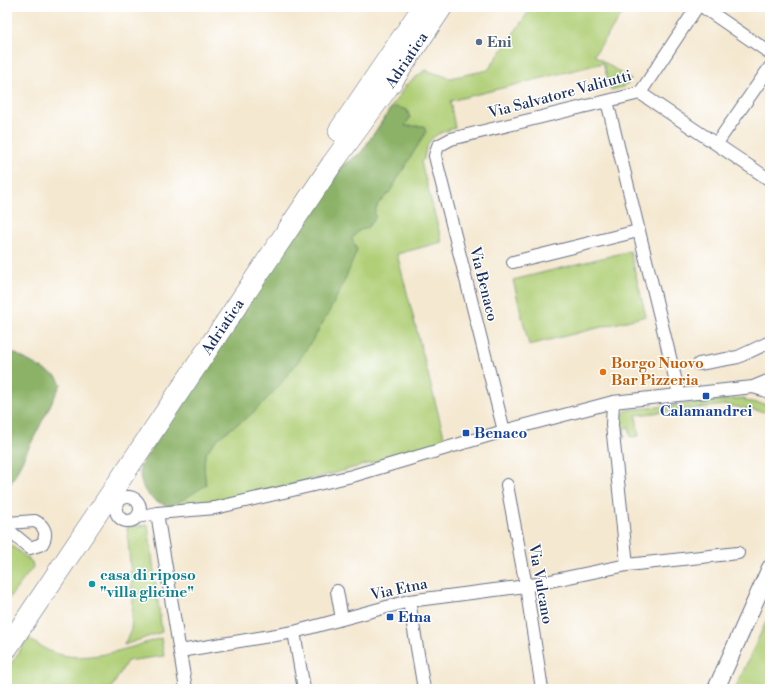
<svg xmlns="http://www.w3.org/2000/svg" width="777" height="696" font-family="'Libre Bodoni',serif">
	<style>
		.green { fill: #b0cf77; stroke: #667f6a }
		.forest { fill: #8cb268; stroke: #547063 }
		.lines { fill: none; stroke-linecap: round; stroke-linejoin: round }
		.street-casing { stroke: #677086; stroke-width: 14 }
		.secondary-casing { stroke: #677086; stroke-width: 18 }
		.highway-casing { stroke: #677086; stroke-width: 22 }
		.street { stroke: #fff; stroke-width: 12 }
		.secondary { stroke: #fff; stroke-width: 16 }
		.highway { stroke: #fff; stroke-width: 21 }
		.service-dot { fill: #5c6f8a; stroke: #fff; stroke-width: 1.5 }
		.food-dot { fill: #e8710a; stroke: #fff; stroke-width: 1.5 }
		.transit-dot { fill: #1a4fb4; stroke: #fff; stroke-width: 1.5 }
		.culture-dot { fill: #0f9aa8; stroke: #fff; stroke-width: 1.5 }
		.labels { text-anchor: middle; stroke-width: 3; stroke-linejoin: round; paint-order: stroke }
		.service-label { font-size: 15px; font-weight: bold; fill: #4e5e75; stroke: #fff; text-anchor: start }
		.street-label { font-size: 15px; fill: #1b2f5e; stroke: #fff }
		.food-label { font-size: 15px; font-weight: bold; fill: #c56008; stroke: #fff; text-anchor: start }
		.transit-label { font-size: 15px; font-weight: bold; fill: #164399; stroke: #fff; text-anchor: start }
		.culture-label { font-size: 15px; font-weight: bold; fill: #0d838f; stroke: #fff; text-anchor: start }
	</style>
	<rect width="100%" height="100%" fill="#fff"/>
	<filter id="ink" filterUnits="userSpaceOnUse"><feTurbulence type="fractalNoise" baseFrequency=".025" numOctaves="2"/><feDisplacementMap in="SourceGraphic" scale="8" xChannelSelector="R" yChannelSelector="G"/><feConvolveMatrix kernelMatrix="1 2 1 2 8 2 1 2 1" color-interpolation-filters="sRGB"/></filter>
	<filter id="wash" filterUnits="userSpaceOnUse"><feTurbulence type="fractalNoise" baseFrequency=".012" numOctaves="4" result="noise"/><feDisplacementMap in="SourceGraphic" scale="16" xChannelSelector="R" yChannelSelector="G"/><feGaussianBlur stdDeviation="0.9" result="paint"/><feColorMatrix in="noise" values="0 0 0 0 0 0 0 0 0 0 0 0 0 0 0 0 0 1.4 0 .05"/><feComposite in="paint" operator="in"/></filter>
	<g filter="url(#wash)">
		<rect width="100%" height="100%" fill="#f4e8d0"/>
		<path class="green" d="M532,7H627L594,55L631,80L624,87L611,90L603,63L450,101L455,128C435,134 427,137 424,159L421,162L442,242L397,254L445,440L444,443L273,490L183,506C158,505 149,502 140,478L340,167L361,153L406,85L425,70L450,78L488,70Z
			M630,251L646,316L529,345L513,280Z
			M745,398V401L770,405V413L726,405L636,415L639,436L630,437L629,427L624,428L625,438L619,439V437L622,436V431H618C617,422 620,416 627,410Z
			M148,525L162,632L124,645L131,630L133,603L127,527Z
			M7,542L32,562L33,567L7,601Z
			M770,613V689H735Z
			M28,638C37,644 46,651 58,654C90,663 131,647 161,638L164,656L127,661L111,689H7V670Z"/>
		<path class="forest" d="M398,107L407,110L410,117L405,126H424L426,132L389,193L378,204L374,214L376,217L367,228L358,231L352,239L357,250C335,309 300,368 255,411C240,425 218,433 207,452C202,460 205,475 206,485L186,498L169,506C148,499 139,490 140,466L340,167L361,153L391,108Z
			M7,349L57,377L61,384L7,491Z"/>
	</g>
	<g filter="url(#ink)">
		<g class="lines">
			<defs>
				<path id="street" d="M703,7L770,53
					M640,93L770,180
					M607,101L679,394
					M717,143L770,67
					M513,262L638,231
					M699,364L738,357L770,342
					M753,387L770,392
					M613,402L612,425L627,565
					M504,431L435,156L438,146L451,139L640,93L697,7
					M507,485L526,586L542,689
					M116 509a12 12 0 1 1 24 0a12 12 0 1 1-24 0Z
					M157,513L186,689
					M137,517L157,513L215,508L352,476L504,431L613,402L753,387L770,380
					M7,523L35,521C45,526 48,534 42,544L30,548L7,529
					M337,591L342,619
					M409,601L424,689
					M294,632L304,689
					M180,651L294,632L409,601L526,586L627,565L738,553"/>
				<path id="secondary" d="M716,689L770,568"/>
				<g id="highway">
					<path d="M339,131L423,7"/>
					<path id="s1" d="M7,648L332,164L393,80L442,7"/>
				</g>
			</defs>
			<use href="#street" class="street-casing"/>
			<use href="#secondary" class="secondary-casing"/>
			<use href="#highway" class="highway-casing"/>
			<use href="#street" class="street"/>
			<use href="#secondary" class="secondary"/>
			<use href="#highway" class="highway"/>
		</g>
	</g>
	<circle class="service-dot" cx="479" cy="42" r="4"/>
	<circle class="food-dot" cx="603" cy="372" r="4"/>
	<g class="transit-dot">
		<rect x="702" y="392" width="8" height="8" rx="2"/>
		<rect x="462" y="429" width="8" height="8" rx="2"/>
		<rect x="386" y="613" width="8" height="8" rx="2"/>
	</g>
	<circle class="culture-dot" cx="92" cy="584" r="4"/>
	<g class="labels">
		<g class="service-label">
			<text x="487" y="47">Eni</text>
		</g>
		<g class="street-label">
			<text dy="5" stroke="none"><textPath href="#s1" startOffset="711">Adriatica</textPath></text>
			<text transform="translate(560 94) rotate(-15)" y="5">Via Salvatore Valitutti</text>
			<text transform="translate(484 284) rotate(76)" y="5">Via Benaco</text>
			<text dy="5" stroke="none"><textPath href="#s1" startOffset="387">Adriatica</textPath></text>
			<text transform="translate(541 584) rotate(80)" y="5">Via Vulcano</text>
			<text transform="translate(399 589) rotate(-12)" y="5">Via Etna</text>
		</g>
		<g class="food-label">
			<text x="611" y="368">Borgo Nuovo<tspan x="611" dy="17">Bar Pizzeria</tspan></text>
		</g>
		<g class="transit-label">
			<text x="706" y="416" text-anchor="middle">Calamandrei</text>
			<text x="474" y="438">Benaco</text>
			<text x="398" y="622">Etna</text>
		</g>
		<g class="culture-label">
			<text x="100" y="580">casa di riposo<tspan x="100" dy="17">"villa glicine"</tspan></text>
		</g>
	</g>
	<rect width="777" height="696" fill="none" stroke="#fff" stroke-width="24"/>
</svg>
